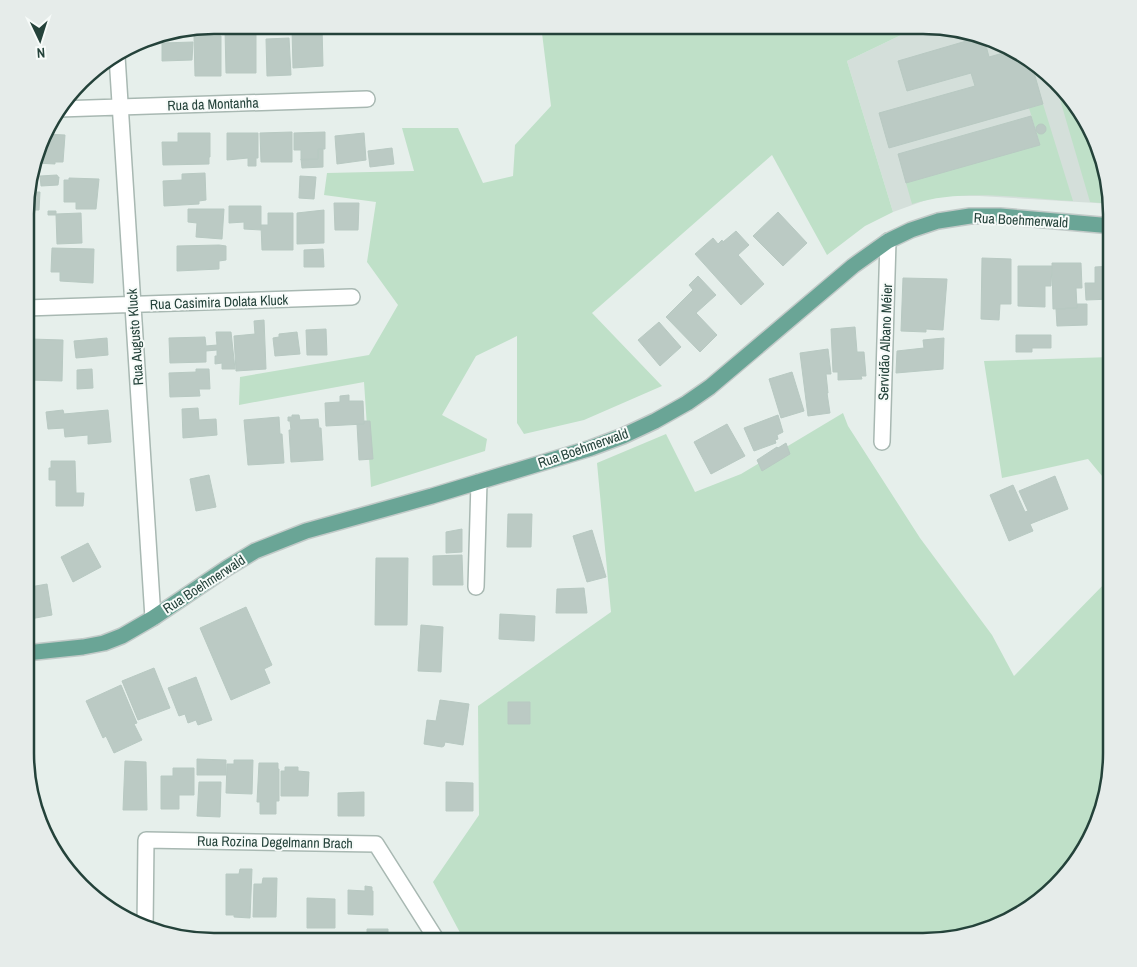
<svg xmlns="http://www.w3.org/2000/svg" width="1137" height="967" font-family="'Archivo Narrow',sans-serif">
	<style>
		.built { fill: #d4dfda }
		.green { fill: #bfe0c8 }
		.building { fill: #bbcac4; stroke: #b8c9c2 }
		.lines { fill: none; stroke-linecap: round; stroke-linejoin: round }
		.minor-casing { stroke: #a8b8b2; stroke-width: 18 }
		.major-casing { stroke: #c2cac8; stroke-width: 18 }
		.minor { stroke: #fff; stroke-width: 15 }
		.major { stroke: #6aa596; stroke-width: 15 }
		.labels { text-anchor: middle; stroke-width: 4; stroke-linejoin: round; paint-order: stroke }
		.street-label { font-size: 14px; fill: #24423a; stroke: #f7fbf9 }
		.rim { fill: none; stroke: #24423a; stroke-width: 2.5 }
	</style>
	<rect width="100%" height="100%" fill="#e6efeb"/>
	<path class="built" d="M922,25H936L1007,44L1057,80L1093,130L1112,204L979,196H946L929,199L893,212L847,61Z"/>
	<path class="green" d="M541,25H922L847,61L893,212L865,226L827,255L772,155L592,313L662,386L584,420L524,434L517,423V336L476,356L442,415L487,439L485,451L371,487L364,382L239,405L240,377L369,355L398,305L367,262L376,202L324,195L327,173L414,171L402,128H458L483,183L513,176L515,145L551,106Z
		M1054,79L1093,130L1112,204L1090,202Z
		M1043,104L1073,201C1021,198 962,188 912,204L906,183L1040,144L1029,108Z
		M1112,357V488L1088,459L1002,478L984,361Z
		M843,413L848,426L920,538L992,635L1014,676L1112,576V753L1098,826L1057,887L996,928L935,942H465L433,882L479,815L478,706L611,612L597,463L666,434L695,492L741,474Z"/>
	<path class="building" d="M322,27L323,66L293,68L292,29Z
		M225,29H256V73H226Z
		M194,36H221V76H195Z
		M980,37L984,38L989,57L1014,50L1031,62L1043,104L889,148L879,113L975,86L971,73L907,91L898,61Z
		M289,38L291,75L267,76L266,39Z
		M193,42L192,60L162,61V43Z
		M1031,116L1040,145L906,183L898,154Z
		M1036 129a5 5 0 1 1 10 0a5 5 0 1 1-10 0Z
		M292,132V162H261L260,133Z
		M325,132V149H318V159L301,160V150H294V133Z
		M178,133H210V157H209V164L163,165L162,142H178Z
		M227,133H258V158H256V166H248V158L227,160Z
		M364,133L366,160L337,164L335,136Z
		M45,134L65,135L63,162H55V164L36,163Z
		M392,148L394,164L370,167L368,151Z
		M318,149H323V167L302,168L301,159H318Z
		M205,173L206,200L199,201V204L164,206L163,181L182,180V174Z
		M57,175L58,177H59L58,185L41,186L40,176Z
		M300,176L316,177L314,199L299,198Z
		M69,178L99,179L96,209H76V202H64V180H69Z
		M32,192H40L39,210H27V195H33Z
		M334,203H359L358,230H335Z
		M229,206H261V230L244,229V222L229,223Z
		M188,209H224L222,239L196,237L197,223L188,222Z
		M324,210V243L297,244V213Z
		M48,211H56V214L81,213L82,243L57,244L56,215H48Z
		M778,212L807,243L783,266L753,236Z
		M268,213H293V250H262L261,225H268Z
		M736,231L749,245L738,255L764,284L741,305L695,254L713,238L718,244L722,240L723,242Z
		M219,245L226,246V260L219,261V269L177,271V246Z
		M52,248L94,249L93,283L60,281V272H51Z
		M323,249L324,267H304V250Z
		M982,258L1011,259V304H1000L999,320L981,319Z
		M1052,263H1081L1082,288H1076L1077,308L1053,309Z
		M1018,266H1052L1051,286H1045V307L1018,306Z
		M1112,266V299L1086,300L1085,283H1095V267Z
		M698,276L716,295L696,313L717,335L700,352L666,317L693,290L689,285Z
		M903,278L947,279L943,330L926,329V332L901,331Z
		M1077,304H1087V325L1057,326L1056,309L1077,308Z
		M264,320L266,369L236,371L234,336L255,334L254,321Z
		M659,322L681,347L660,366L638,340Z
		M855,327L857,352H864L866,376H861L862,379L838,380V372H833L831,329Z
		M326,329L327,355H307L306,330Z
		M216,332H231L235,369H222V363L215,364V356H217V350L206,351V362L170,363L169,338L205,337L206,346L217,345Z
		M297,332L300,354L275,356L273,338L279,337V334Z
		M1016,335H1051V348H1032V352H1016Z
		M107,338L108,355L76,358L74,341Z
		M944,338L943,369L896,373L897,351L924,348L923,340Z
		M30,339L63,340L62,381L30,380Z
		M26,340H28L26,375Z
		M828,349L831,374H826L828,393H827L830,413L808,416L800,353Z
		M92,369L93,388L77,389V370Z
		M196,369H209L210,389H199L200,396L170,397L169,373L196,372Z
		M792,372L804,411L781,418L769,379Z
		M349,395V401H363L364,424L326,426L325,403L340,402V396Z
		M198,408L199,420L216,419L217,435L183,438L182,409Z
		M63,410L64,414L108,410L111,442L88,444V435L65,437L64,428L48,429L46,412Z
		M292,415H299L300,420L318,419L319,428H321L323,460L291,462L289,430H291L290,421H288V417H292Z
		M778,415L783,432L777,435L778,439L775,440L776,443L754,451L744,428Z
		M279,417L280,434H282L284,463L248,465L244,420Z
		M364,421H370L373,459L359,460L357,424H364Z
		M727,424L745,456L711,474L694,442Z
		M786,443L790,454L762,471L757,460L777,447L778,448Z
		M51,461H75L76,493H84L83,506H56V480H49V468H51Z
		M209,475L216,507L196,511L190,479Z
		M1055,476L1068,509L1030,524L1033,531L1009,541L990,495L1013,485L1025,512L1028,511L1019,491Z
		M508,514H532L531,547H507Z
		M462,529V552L446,553V532Z
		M592,530L606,577L587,582L573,536Z
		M88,543L101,567L73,582L61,557Z
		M462,555L463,585H433V556Z
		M376,558H408L407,625H375Z
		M30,584V587L47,584L52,615L30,619L29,614H26V585Z
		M584,588L587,613H556L557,589Z
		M246,607L272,665L264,669L270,683L231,700L200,628Z
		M500,614L535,616L534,641L499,639Z
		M421,625L443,627L441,672L418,671Z
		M154,668L170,708L138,720L122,681Z
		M196,677L212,720L198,725L196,720L188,723L185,714L179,716L168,688Z
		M121,685L137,723L134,724L142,740L114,753L106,736L103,738L86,701Z
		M440,700L469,704L463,745L445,742L444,746L442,747L424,744L427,720L436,721Z
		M508,702H530V724H508Z
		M197,759L226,760V775H197Z
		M234,760H253L252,794L226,793L227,764H234Z
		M125,761L146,762L147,810H123Z
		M259,763H278V769H279V801H276V814H260V802H257Z
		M285,767H298V771L309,772L308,796H281V771H285Z
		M173,768H194V795H179V809H161V776H173Z
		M199,782H221L220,817L197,816Z
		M446,782L473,783V811H446Z
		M364,792V816H338V793Z
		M240,869H252L250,918L234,917V915H226V874H239Z
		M263,878H277L276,917H253L254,884H262Z
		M365,886L372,887V891H373V915L348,914V890L365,891Z
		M307,898L335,899V928H307Z
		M367,929H388V942H367Z
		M267,936L279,937V942H267Z
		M290,937H301V942H290Z"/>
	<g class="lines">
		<defs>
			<path id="minor" d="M117,56L153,618
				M59,109L367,99
				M26,308L352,297
				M882,442L888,241
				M476,587L479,482
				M145,928L146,840L376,844L438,942"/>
			<path id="major" d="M26,653L83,647L104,643L122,636L153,618L227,568L255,551L306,531L432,496L591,448L623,436L655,421L687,403L710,387L853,266L888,241L911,230L938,221L970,216H1000L1112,226"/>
		</defs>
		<use href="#minor" class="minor-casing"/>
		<use href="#major" class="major-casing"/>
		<use href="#minor" class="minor"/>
		<use href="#major" class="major"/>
	</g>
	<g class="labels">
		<g class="street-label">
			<text transform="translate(213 104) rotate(-2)" y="5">Rua da Montanha</text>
			<text transform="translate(1021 220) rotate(3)" y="5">Rua Boehmerwald</text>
			<text transform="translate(219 302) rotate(-2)" y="5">Rua Casimira Dolata Kluck</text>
			<text transform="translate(135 337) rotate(-94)" y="5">Rua Augusto Kluck</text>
			<text transform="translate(885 342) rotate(-88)" y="5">Servidão Albano Méier</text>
			<text transform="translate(583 448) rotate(-19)" y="5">Rua Boehmerwald</text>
			<text transform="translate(204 584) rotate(-33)" y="5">Rua Boehmerwald</text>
			<text transform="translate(275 842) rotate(1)" y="5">Rua Rozina Degelmann Brach</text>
		</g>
	</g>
	<path d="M0 0H1137V967H0ZM214 34H923A180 180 0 0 1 1103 214V753A180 180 0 0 1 923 933H214A180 180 0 0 1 34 753V214A180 180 0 0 1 214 34Z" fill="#e6ecea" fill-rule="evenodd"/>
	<path class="rim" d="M214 34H923A180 180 0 0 1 1103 214V753A180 180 0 0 1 923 933H214A180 180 0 0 1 34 753V214A180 180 0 0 1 214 34Z"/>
	<g transform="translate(40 40) rotate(176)" stroke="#f7fbf9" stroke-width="4" paint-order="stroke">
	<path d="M0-4L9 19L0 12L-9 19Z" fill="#24423a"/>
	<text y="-8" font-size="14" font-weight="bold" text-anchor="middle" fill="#24423a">N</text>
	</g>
</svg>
